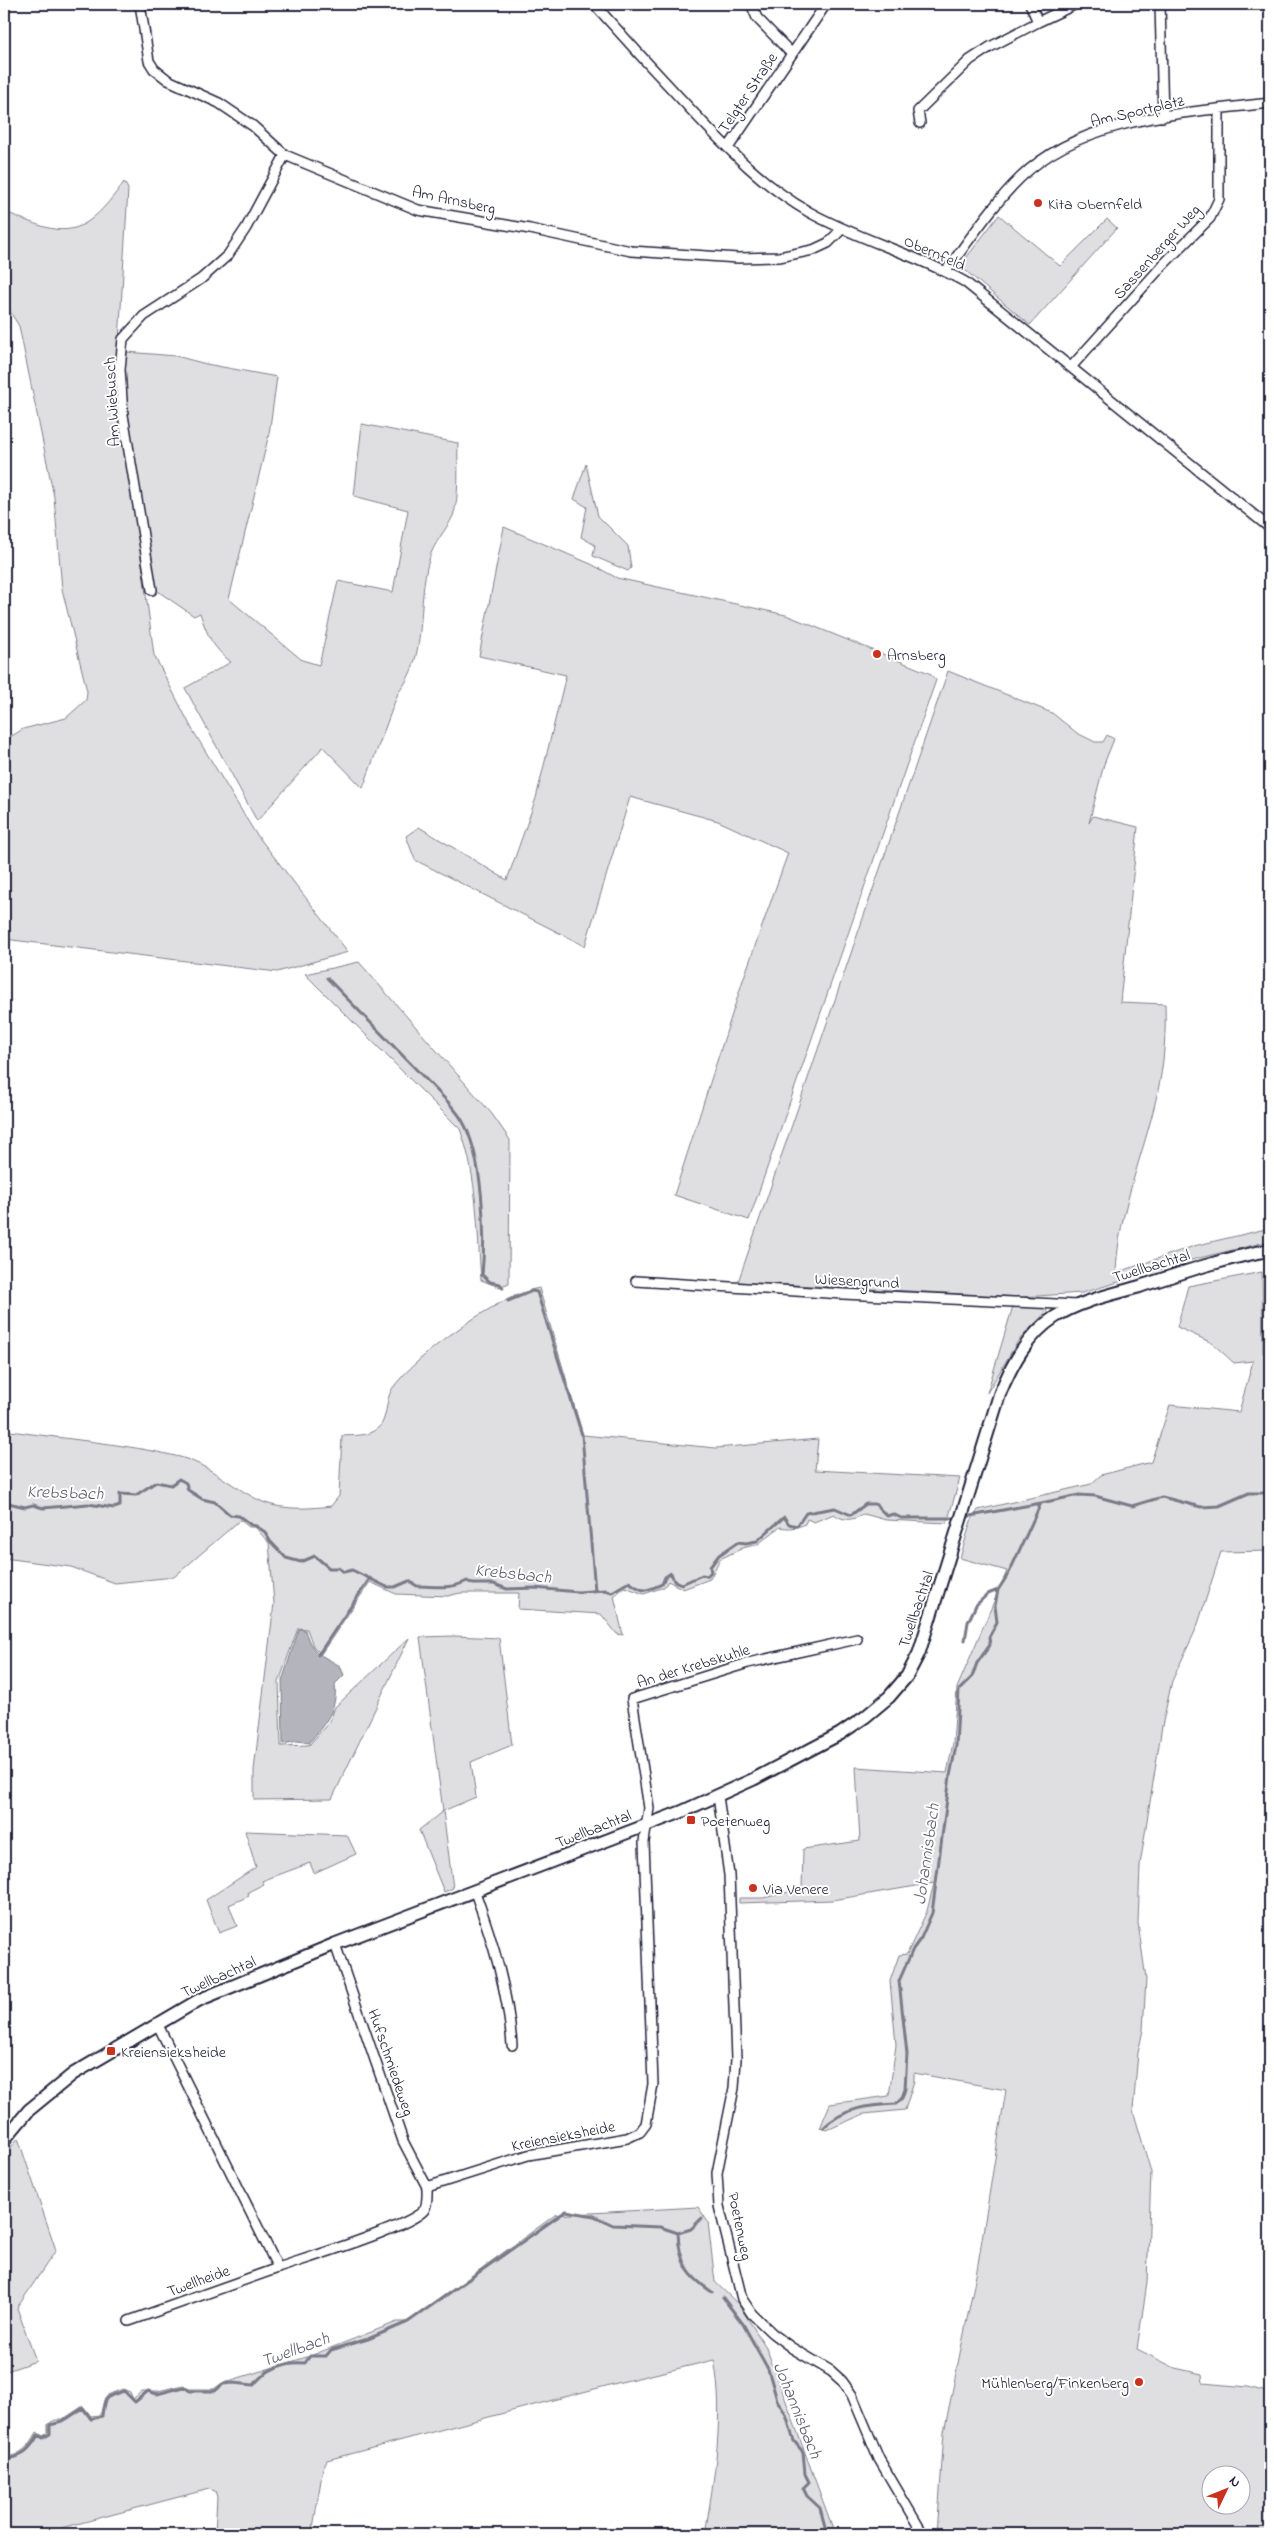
<svg xmlns="http://www.w3.org/2000/svg" width="1274" height="2538" font-family="'Indie Flower',sans-serif">
	<style>
		.green { fill: #dfdfe2; stroke: #80808e; fill-rule: evenodd }
		.water { fill: #b4b4bc; stroke: #7a7a88 }
		.lines { fill: none; stroke-linecap: round; stroke-linejoin: round }
		.stream { stroke: #7a7a88; stroke-width: 3 }
		.minor-casing { stroke: #22223b; stroke-width: 12 }
		.tertiary-casing { stroke: #22223b; stroke-width: 15 }
		.minor { stroke: #fff; stroke-width: 9 }
		.tertiary { stroke: #fff; stroke-width: 11 }
		.poi-dot { fill: #c8321e; stroke: #fff; stroke-width: 2 }
		.labels { text-anchor: middle; stroke-width: 4; stroke-linejoin: round; paint-order: stroke }
		.street-label { font-size: 16px; fill: #22223b; stroke: #fff }
		.poi-label { font-size: 16px; fill: #22223b; stroke: #fff; text-anchor: start }
		.water-label { font-size: 18px; font-style: italic; fill: #5c5c6f; stroke: #fff }
	</style>
	<rect width="100%" height="100%" fill="#fff"/>
	<filter id="ink" filterUnits="userSpaceOnUse"><feTurbulence type="fractalNoise" baseFrequency=".02" numOctaves="2"/><feDisplacementMap in="SourceGraphic" scale="10" xChannelSelector="R" yChannelSelector="G"/><feConvolveMatrix kernelMatrix="1 2 1 2 8 2 1 2 1" color-interpolation-filters="sRGB"/></filter>
	<g filter="url(#ink)">
		<path class="green" d="M124,182L128,189L117,375L154,655L192,729L254,831L348,952L277,972L4,939V794L10,737L23,729L66,718L86,700L87,691L62,589L54,497L19,326L4,302V211C66,239 82,240 124,182Z
			M999,215L1060,266L1107,219L1117,228L1030,325L960,266Z
			M127,352L176,356L206,364L277,377L269,434L229,599L302,660L319,665L338,581L393,592L408,510L354,496L362,424L458,443C457,463 460,498 453,516C446,531 433,543 429,560C416,603 429,656 398,693L363,788L323,747L257,821L185,688L231,662C213,648 207,635 200,613L194,616L156,590L128,416L125,374Z
			M586,464L598,516L628,546L631,568L628,571L593,556L595,545L581,537L587,507L574,499Z
			M504,527L591,564L617,578L786,615L929,673L936,680L749,1220L674,1195L743,980L788,853L718,821L630,797L585,946L415,860L406,836L419,827L507,880L536,798L566,675L479,656Z
			M948,671L1052,713L1077,733L1095,742H1103L1107,735L1114,739L1104,764L1089,823L1093,816L1138,827L1120,1002L1165,1004C1166,1035 1164,1065 1157,1095C1144,1154 1118,1211 1116,1273L1194,1246L1270,1228V1241L1195,1259L1082,1293L1022,1297L738,1282Z
			M359,962L492,1114L510,1140L509,1283L499,1287L481,1280C477,1229 478,1177 460,1129L305,974Z
			M1262,1272L1263,1353L1270,1355V1551L1221,1552L1197,1627L1172,1681L1162,1726L1140,1865L1138,1923L1146,1979L1143,2030L1138,2053L1133,2110L1151,2172L1147,2283L1137,2349L1175,2368L1202,2374L1203,2383L1248,2387L1270,2393V2534H937L944,2432L977,2270L1006,2090L914,2073V2081L905,2110L864,2114L827,2130L820,2128L830,2104L889,2096L896,2045L890,1981L899,1955L907,1954L927,1911L934,1883L833,1900L739,1903V1898H763L802,1889L803,1849L860,1841L856,1767L947,1773L953,1743L957,1688L1007,1571L960,1558L971,1521L978,1510L1091,1484L1101,1475L1151,1462L1170,1405L1239,1412L1253,1361L1234,1363L1212,1343L1177,1327L1188,1286ZM1212,2476H1242V2506H1212Z
			M539,1288L583,1435L716,1448L818,1439L815,1470L960,1478L947,1523L886,1520L864,1514C854,1520 844,1522 834,1514L814,1522L807,1519L805,1524C796,1528 790,1529 780,1527L758,1544L743,1548L720,1559L710,1579L683,1589L668,1581L664,1587L644,1594L625,1587L614,1596L623,1635L617,1634L601,1614L518,1609L519,1593H460L448,1596L396,1594L370,1582L321,1654L313,1646L307,1629L298,1628L279,1682L281,1746L309,1745L330,1721L335,1707L409,1638L332,1799L254,1800V1770L274,1603L269,1543L255,1527H249L240,1520L174,1577L115,1583L71,1567L4,1558V1430C62,1439 123,1443 180,1457C207,1464 229,1484 253,1497C276,1511 305,1509 331,1506L339,1496L342,1436C355,1435 367,1437 378,1428C388,1420 385,1400 392,1389C416,1355 498,1295 539,1288Z
			M1013,1306L1045,1307L1047,1311L1018,1341L987,1393Z
			M455,1636L499,1638L512,1745L471,1762L476,1797L443,1811L453,1888L444,1892L419,1830L443,1811L420,1637Z
			M245,1831L347,1835L356,1854L314,1873L310,1863L262,1881L264,1884L248,1892L249,1896L229,1905L237,1926L219,1933L206,1900L256,1867Z
			M18,2138L56,2250L17,2308L36,2361L4,2372V2157Z
			M698,2207L708,2222L715,2282L738,2304L766,2347L835,2534H705C714,2479 725,2416 714,2360L621,2382L327,2460L323,2468L312,2534H215L217,2497L215,2491L209,2489L39,2534H4V2458C21,2455 29,2447 37,2432L43,2436L48,2433V2424L55,2420H62L83,2406L91,2416L99,2415C110,2395 95,2399 123,2389L130,2392L133,2399L142,2391H158L184,2385L188,2389H214L222,2383L310,2356L397,2322H408L555,2215Z"/>
		<path class="water" d="M299,1629L305,1630C312,1655 321,1654 340,1666L344,1675L335,1684C338,1711 324,1724 309,1743L298,1741L283,1744L282,1681Z"/>
		<g class="lines">
			<path class="stream" d="M327,978L448,1102C453,1108 458,1113 462,1120C483,1155 486,1234 482,1275L490,1282L500,1284L503,1288
				M508,1301L532,1291L537,1292L582,1435L595,1591
				M4,1502L25,1507L33,1505L43,1508L88,1504L114,1508L120,1506V1494L136,1495L156,1482L171,1485L179,1479L186,1483L188,1490L202,1499L215,1502L230,1515L239,1516L251,1525L256,1526L265,1532L270,1541L286,1558L301,1562L315,1556L329,1568H338L344,1572L352,1570L387,1587H395L409,1581L417,1586C434,1586 451,1590 467,1581L473,1584H494L507,1589L534,1588L578,1592L605,1590L612,1592L629,1582C644,1593 645,1592 662,1584L665,1577L671,1573L674,1581L682,1584L702,1575L707,1576L711,1572L710,1567L719,1555L738,1542L746,1543L757,1541L784,1517L789,1524L797,1526L806,1513L835,1508L851,1515L866,1504H875L887,1516L893,1514L901,1518H959
				M965,1517L1041,1503
				M965,1640L968,1622L976,1605L988,1594L998,1590L1009,1573L1041,1503L1079,1495L1095,1496L1132,1506L1162,1497L1201,1507L1219,1506L1249,1493H1270
				M318,1655L370,1578
				M823,2128C844,2108 868,2105 896,2104L902,2098L905,2089L907,2054L899,1981L913,1949L921,1938L932,1913L950,1776L956,1746L959,1690L972,1677L977,1663L990,1645L989,1637L997,1622L995,1606L998,1590
				M678,2233C679,2263 688,2276 712,2292
				M723,2298L743,2324L768,2369L777,2400L786,2415L794,2441L803,2452L805,2474L809,2482L803,2488L807,2496L820,2508L827,2534
				M4,2460C21,2457 30,2450 38,2435L43,2438L50,2434V2425L62,2422L83,2408L91,2419L102,2416C104,2396 105,2397 124,2391L135,2402L148,2391L157,2394L184,2387L190,2391H215L223,2384L233,2383L254,2385C265,2369 286,2361 305,2363L310,2356H326L331,2350L368,2339L408,2322L566,2211L594,2216L613,2225L660,2227L678,2233L691,2229L702,2218"/>
			<defs>
				<path id="minor" d="M140,4L149,61L154,69L168,80L219,103L253,126L285,155L418,210L530,229L631,251L738,258L779,257L813,250L828,243L842,229
					M594,4C627,41 660,77 694,113C729,150 765,187 809,212C859,240 916,254 965,282L1270,528
					M751,4L757,18L791,53
					M1030,4L1038,22L1076,4
					M1160,4L1163,117
					M920,123L918,111L970,60L990,47L1038,22
					M728,148L826,4
					M946,271C968,242 994,203 1020,178C1083,116 1187,113 1270,103
					M1072,366L1163,265L1210,218L1219,199V109
					M152,590L123,415L120,369L123,339L144,316L201,279L228,255L246,228L285,155
					M636,1281L843,1294L1077,1305
					M718,1796L729,1875L736,2059L734,2088L717,2173L719,2206L742,2299L752,2314L772,2333L792,2348L831,2371L842,2381L852,2395L879,2459L923,2534
					M475,1892C493,1942 508,1991 512,2045
					M335,1944L403,2141L427,2187
					M157,2023L278,2268C304,2259 411,2227 424,2210C428,2204 427,2194 427,2187L528,2155L627,2138L640,2132L646,2124L653,2084L644,1842L649,1808L632,1699L748,1663L857,1639
					M129,2321L278,2268"/>
				<path id="tertiary" d="M4,2140L29,2110L73,2074L199,2000L335,1944L681,1812L754,1779L840,1734L865,1717L889,1697L907,1676L919,1653L1000,1393C1012,1364 1028,1334 1055,1317C1080,1301 1110,1295 1138,1287C1181,1273 1225,1258 1270,1250"/>
			</defs>
			<use href="#minor" class="minor-casing"/>
			<use href="#tertiary" class="tertiary-casing"/>
			<use href="#minor" class="minor"/>
			<use href="#tertiary" class="tertiary"/>
		</g>
	</g>
	<g class="poi-dot">
		<circle cx="1038" cy="203" r="5"/>
		<circle cx="877" cy="654" r="5"/>
		<rect x="686" y="1815" width="10" height="10" rx="2.5"/>
		<circle cx="753" cy="1888" r="5"/>
		<rect x="106" y="2046" width="10" height="10" rx="2.5"/>
		<circle cx="1139" cy="2382" r="5"/>
	</g>
	<g class="labels">
		<g class="street-label">
			<text transform="translate(747 92) rotate(-56)" y="6">Telgter Straße</text>
			<text transform="translate(1137 110) rotate(-13)" y="6">Am Sportplatz</text>
			<text transform="translate(454 199) rotate(12)" y="6">Am Arnsberg</text>
			<text transform="translate(1156 251) rotate(-48)" y="6">Sassenberger Weg</text>
			<text transform="translate(935 252) rotate(24)" y="6">Obernfeld</text>
			<text transform="translate(111 402) rotate(-93)" y="6">Am Wiebusch</text>
			<text transform="translate(1151 1265) rotate(-17)" y="6">Twellbachtal</text>
			<text transform="translate(857 1280) rotate(3)" y="6">Wiesengrund</text>
			<text transform="translate(915 1609) rotate(-71)" y="6">Twellbachtal</text>
			<text transform="translate(693 1665) rotate(-17)" y="6">An der Krebskuhle</text>
			<text transform="translate(593 1828) rotate(-21)" y="6">Twellbachtal</text>
			<text transform="translate(218 1976) rotate(-24)" y="6">Twellbachtal</text>
			<text transform="translate(392 2062) rotate(71)" y="6">Hufschmiedeweg</text>
			<text transform="translate(563 2135) rotate(-11)" y="6">Kreiensieksheide</text>
			<text transform="translate(741 2226) rotate(78)" y="6">Poetenweg</text>
			<text transform="translate(198 2280) rotate(-20)" y="6">Twellheide</text>
		</g>
		<g class="poi-label">
			<text x="1048" y="209">Kita Obernfeld</text>
			<text x="887" y="660">Arnsberg</text>
			<text x="701" y="1826">Poetenweg</text>
			<text x="763" y="1894">Via Venere</text>
			<text x="121" y="2057">Kreiensieksheide</text>
			<text x="1129" y="2388" text-anchor="end">Mühlenberg/Finkenberg</text>
		</g>
		<g class="water-label">
			<text transform="translate(65 1492) rotate(2)" y="6">Krebsbach</text>
			<text transform="translate(513 1573) rotate(6)" y="6">Krebsbach</text>
			<text transform="translate(926 1854) rotate(-82)" y="6">Johannisbach</text>
			<text transform="translate(295 2349) rotate(-20)" y="6">Twellbach</text>
			<text transform="translate(798 2410) rotate(68)" y="6">Johannisbach</text>
		</g>
	</g>
	<rect width="1274" height="2538" fill="none" stroke="#fff" stroke-width="20"/>
	<rect x="10" y="10" width="1254" height="2518" fill="none" stroke="#22223b" stroke-width="2" filter="url(#ink)"/>
	<g transform="translate(1226 2490) rotate(47)"><circle r="24" fill="#ffffff" stroke="#a7a7b1"/>
	<path d="M0-4L9 19L0 12L-9 19Z" fill="#c8321e"/>
	<text y="-8" font-size="14" font-weight="bold" text-anchor="middle" fill="#22223b">N</text>
	</g>
</svg>
